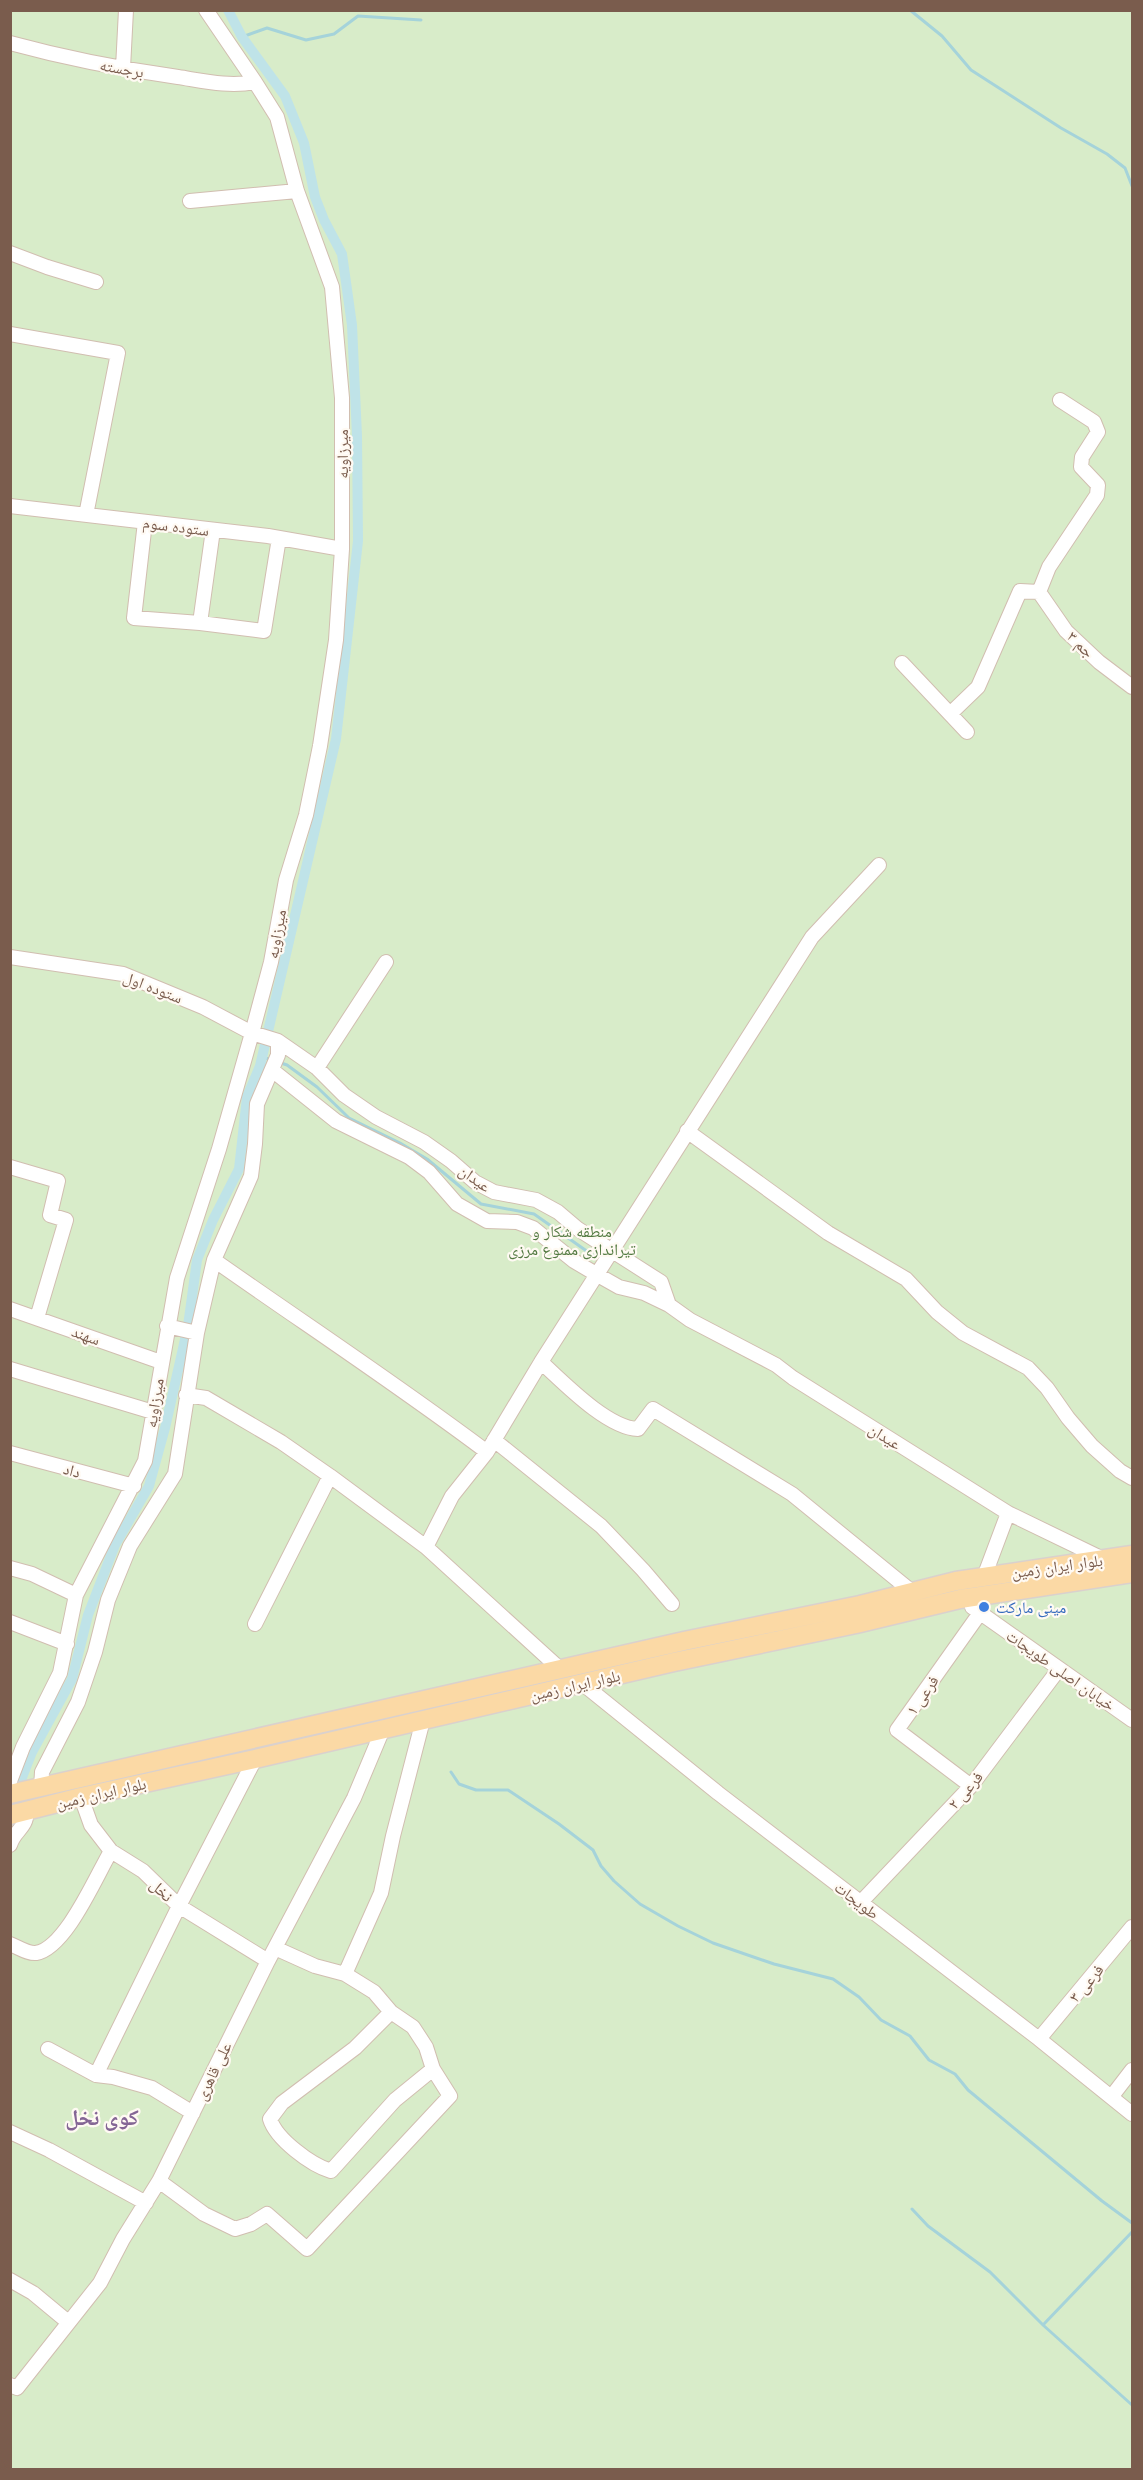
<svg xmlns="http://www.w3.org/2000/svg" width="1143" height="2480" font-family="'DM Sans','Noto Naskh Arabic',sans-serif">
	<style>
		.green { fill: #d8ecc9 }
		.lines { fill: none; stroke-linecap: round; stroke-linejoin: round }
		.stream { stroke: #a5d3da; stroke-width: 3 }
		.canal { stroke: #bfe3e8; stroke-width: 10 }
		.minor-casing { stroke: #d1beb0; stroke-width: 16 }
		.major-casing { stroke: #dad1cd; stroke-width: 21 }
		.minor { stroke: #fff; stroke-width: 14 }
		.major { stroke: #fbd9a5; stroke-width: 18 }
		.shop-dot { fill: #3f7fe0; stroke: #fffaf3; stroke-width: 2 }
		.labels { text-anchor: middle; stroke-width: 4.5; stroke-linejoin: round; paint-order: stroke }
		.street-label { font-size: 16px; fill: #7a5c4d; stroke: #fffaf3 }
		.park-label { font-size: 16px; fill: #537a41; stroke: #fffaf3 }
		.shop-label { font-size: 16px; fill: #366cbe; stroke: #fffaf3; text-anchor: start }
		.district-label { font-size: 22px; font-weight: bold; fill: #846695; stroke: #fffaf3 }
	</style>
	<rect width="100%" height="100%" fill="#fdf6ec"/>
	<path class="green" d="M11,11H1132V2469H11Z"/>
	<g class="lines">
		<path class="stream" d="M910,10L942,36L971,70L1061,128L1107,154L1125,168L1132,186
			M242,37L267,28L306,40L334,34L358,16L421,20
			M262,1057L272,1060
			M278,1062L287,1065L317,1087L349,1118L400,1143L427,1159L481,1204L534,1214L598,1259
			M451,1772L459,1784L476,1790H508L559,1824L593,1850L601,1866L614,1881L640,1904L678,1926L713,1943L774,1964L833,1979L859,1997L881,2020L910,2036L929,2060L955,2074L968,2090L1102,2201L1132,2223
			M912,2209L928,2226L990,2272L1043,2325L1132,2232
			M1043,2325L1132,2405"/>
		<path class="canal" d="M10,1808L32,1752L72,1679L88,1615L115,1545L149,1486L165,1428L188,1326L197,1260L213,1220L239,1169L247,1097L260,1066L336,739L358,541L357,436L352,325L342,254L324,220L315,197L304,143L285,96L242,37L228,10"/>
		<defs>
			<path id="minor" d="M206,10L255,82
				M10,43C65,58 121,69 178,77C204,81 229,87 255,82L277,117L297,191L332,287L342,398V549L336,640L320,746L306,815L286,880L271,962L252,1033L219,1149L177,1278L145,1461L76,1595L60,1673L23,1747L10,1781
				M123,68L126,10
				M190,201L297,191
				M10,253L47,267L96,282
				M10,334L118,353L86,515
				M10,506L268,536L342,549
				M145,522L134,618L200,623
				M213,530L200,623L264,631L279,538
				M1039,592L1066,631L1099,662L1132,687
				M902,663L967,732
				M950,714L978,687L1020,591L1039,592L1049,567L1097,495L1098,485L1081,467L1082,457L1098,432L1094,422L1060,400
				M10,957L123,974L203,1007L252,1033L278,1041L317,1068L344,1095L376,1117L424,1142L451,1161L475,1182L494,1192L536,1200L558,1212L578,1229L661,1282L669,1305
				M317,1068L386,962
				M272,1070L336,1121L409,1157L429,1172L457,1204L487,1221L517,1222L533,1228L574,1261L596,1274L619,1287L644,1293L669,1305L690,1320L776,1365L793,1378L1008,1513
				M687,1131L828,1233L906,1279L937,1312L963,1333L1028,1368L1047,1388L1068,1418L1092,1446L1120,1471L1132,1478
				M10,1167L58,1181L50,1215L66,1220L37,1318
				M214,1260C305,1324 398,1385 487,1452
				M10,1309L161,1362
				M167,1326L197,1333
				M541,1362C563,1382 607,1428 638,1429L653,1409L792,1494L911,1591
				M10,1369L153,1412
				M186,1395L206,1398L281,1442L330,1476L426,1547L560,1669
				M494,1440L601,1526L643,1570L672,1604
				M10,1453L134,1486
				M426,1547L452,1496L487,1452L541,1362L812,937L879,865
				M10,1568L32,1574L76,1595
				M984,1577L1008,1513L1103,1559
				M972,1607L1132,1720
				M10,1622L67,1644
				M255,1624L330,1476
				M583,1684L718,1793L1039,2039L1132,2114
				M971,1786L897,1730L980,1613
				M41,1788L42,1772L78,1702L95,1652L108,1600L130,1546L175,1474L197,1333L214,1260L251,1176L255,1144L257,1104L278,1055V1041
				M81,1797L91,1825L111,1851L143,1871L179,1906L268,1961
				M10,1845C15,1829 26,1830 27,1811
				M861,1902L971,1786L1059,1669
				M10,1944C18,1947 28,1954 36,1953C66,1948 96,1876 111,1851
				M345,1974L381,1893L393,1836L423,1720
				M391,2012L355,2048L282,2103L270,2119C276,2139 311,2165 331,2171L395,2100L433,2069
				M1039,2039L1132,1927
				M48,2049L96,2075L179,1906L255,1759
				M96,2075L113,2077L152,2088L193,2113
				M1112,2096L1132,2070
				M10,2132L49,2150L146,2203
				M159,2181L204,2214L235,2229L251,2224L267,2214L307,2249L450,2096L433,2069L426,2047L413,2027L391,2012L374,1992L345,1974L315,1966L275,1948
				M10,2280L33,2293L68,2322
				M10,2385L17,2388L100,2283L123,2239L159,2181L268,1961L354,1798L383,1729"/>
			<path id="major" d="M10,1794L684,1641L860,1605L956,1581L1132,1555
				M10,1815L81,1797L255,1759L674,1662L856,1624L960,1599L1132,1573"/>
		</defs>
		<use href="#minor" class="minor-casing"/>
		<use href="#major" class="major-casing"/>
		<use href="#minor" class="minor"/>
		<use href="#major" class="major"/>
	</g>
	<circle class="shop-dot" cx="984" cy="1607" r="6"/>
	<g class="labels">
		<g class="street-label">
			<text transform="translate(122 68) rotate(10)" y="6">برجسته</text>
			<text transform="translate(342 454) rotate(-90)" y="6">میرزاویه</text>
			<text transform="translate(176 526) rotate(7)" y="6">ستوده سوم</text>
			<text transform="translate(1081 644) rotate(44)" y="6">جم ۳</text>
			<text transform="translate(276 934) rotate(-80)" y="6">میرزاویه</text>
			<text transform="translate(153 987) rotate(21)" y="6">ستوده اول</text>
			<text transform="translate(475 1178) rotate(35)" y="6">عیدان</text>
			<text transform="translate(86 1335) rotate(20)" y="6">سهند</text>
			<text transform="translate(154 1403) rotate(-81)" y="6">میرزاویه</text>
			<text transform="translate(885 1436) rotate(32)" y="6">عیدان</text>
			<text transform="translate(72 1470) rotate(15)" y="6">داد</text>
			<text transform="translate(1057 1566) rotate(-8)" y="6">بلوار ایران زمین</text>
			<text transform="translate(1061 1670) rotate(35)" y="6">خیابان اصلی طویجات</text>
			<text transform="translate(575 1685) rotate(-13)" y="6">بلوار ایران زمین</text>
			<text transform="translate(922 1695) rotate(-55)" y="6">فرعی ۱</text>
			<text transform="translate(965 1790) rotate(-49)" y="6">فرعی ۲</text>
			<text transform="translate(101 1793) rotate(-13)" y="6">بلوار ایران زمین</text>
			<text transform="translate(162 1890) rotate(44)" y="6">نخل</text>
			<text transform="translate(857 1900) rotate(37)" y="6">طویجات</text>
			<text transform="translate(1086 1983) rotate(-50)" y="6">فرعی ۳</text>
			<text transform="translate(213 2071) rotate(-64)" y="6">علی قاهری</text>
		</g>
		<g class="park-label">
			<text x="572" y="1237">منطقه شکار و<tspan x="572" dy="18">تیراندازی ممنوع مرزی</tspan></text>
		</g>
		<g class="shop-label">
			<text x="996" y="1613">مینی مارکت</text>
		</g>
		<g class="district-label">
			<text x="102" y="2125">کوی نخل</text>
		</g>
	</g>
	<rect width="1143" height="2480" fill="none" stroke="#7a5c4d" stroke-width="24"/>
</svg>
